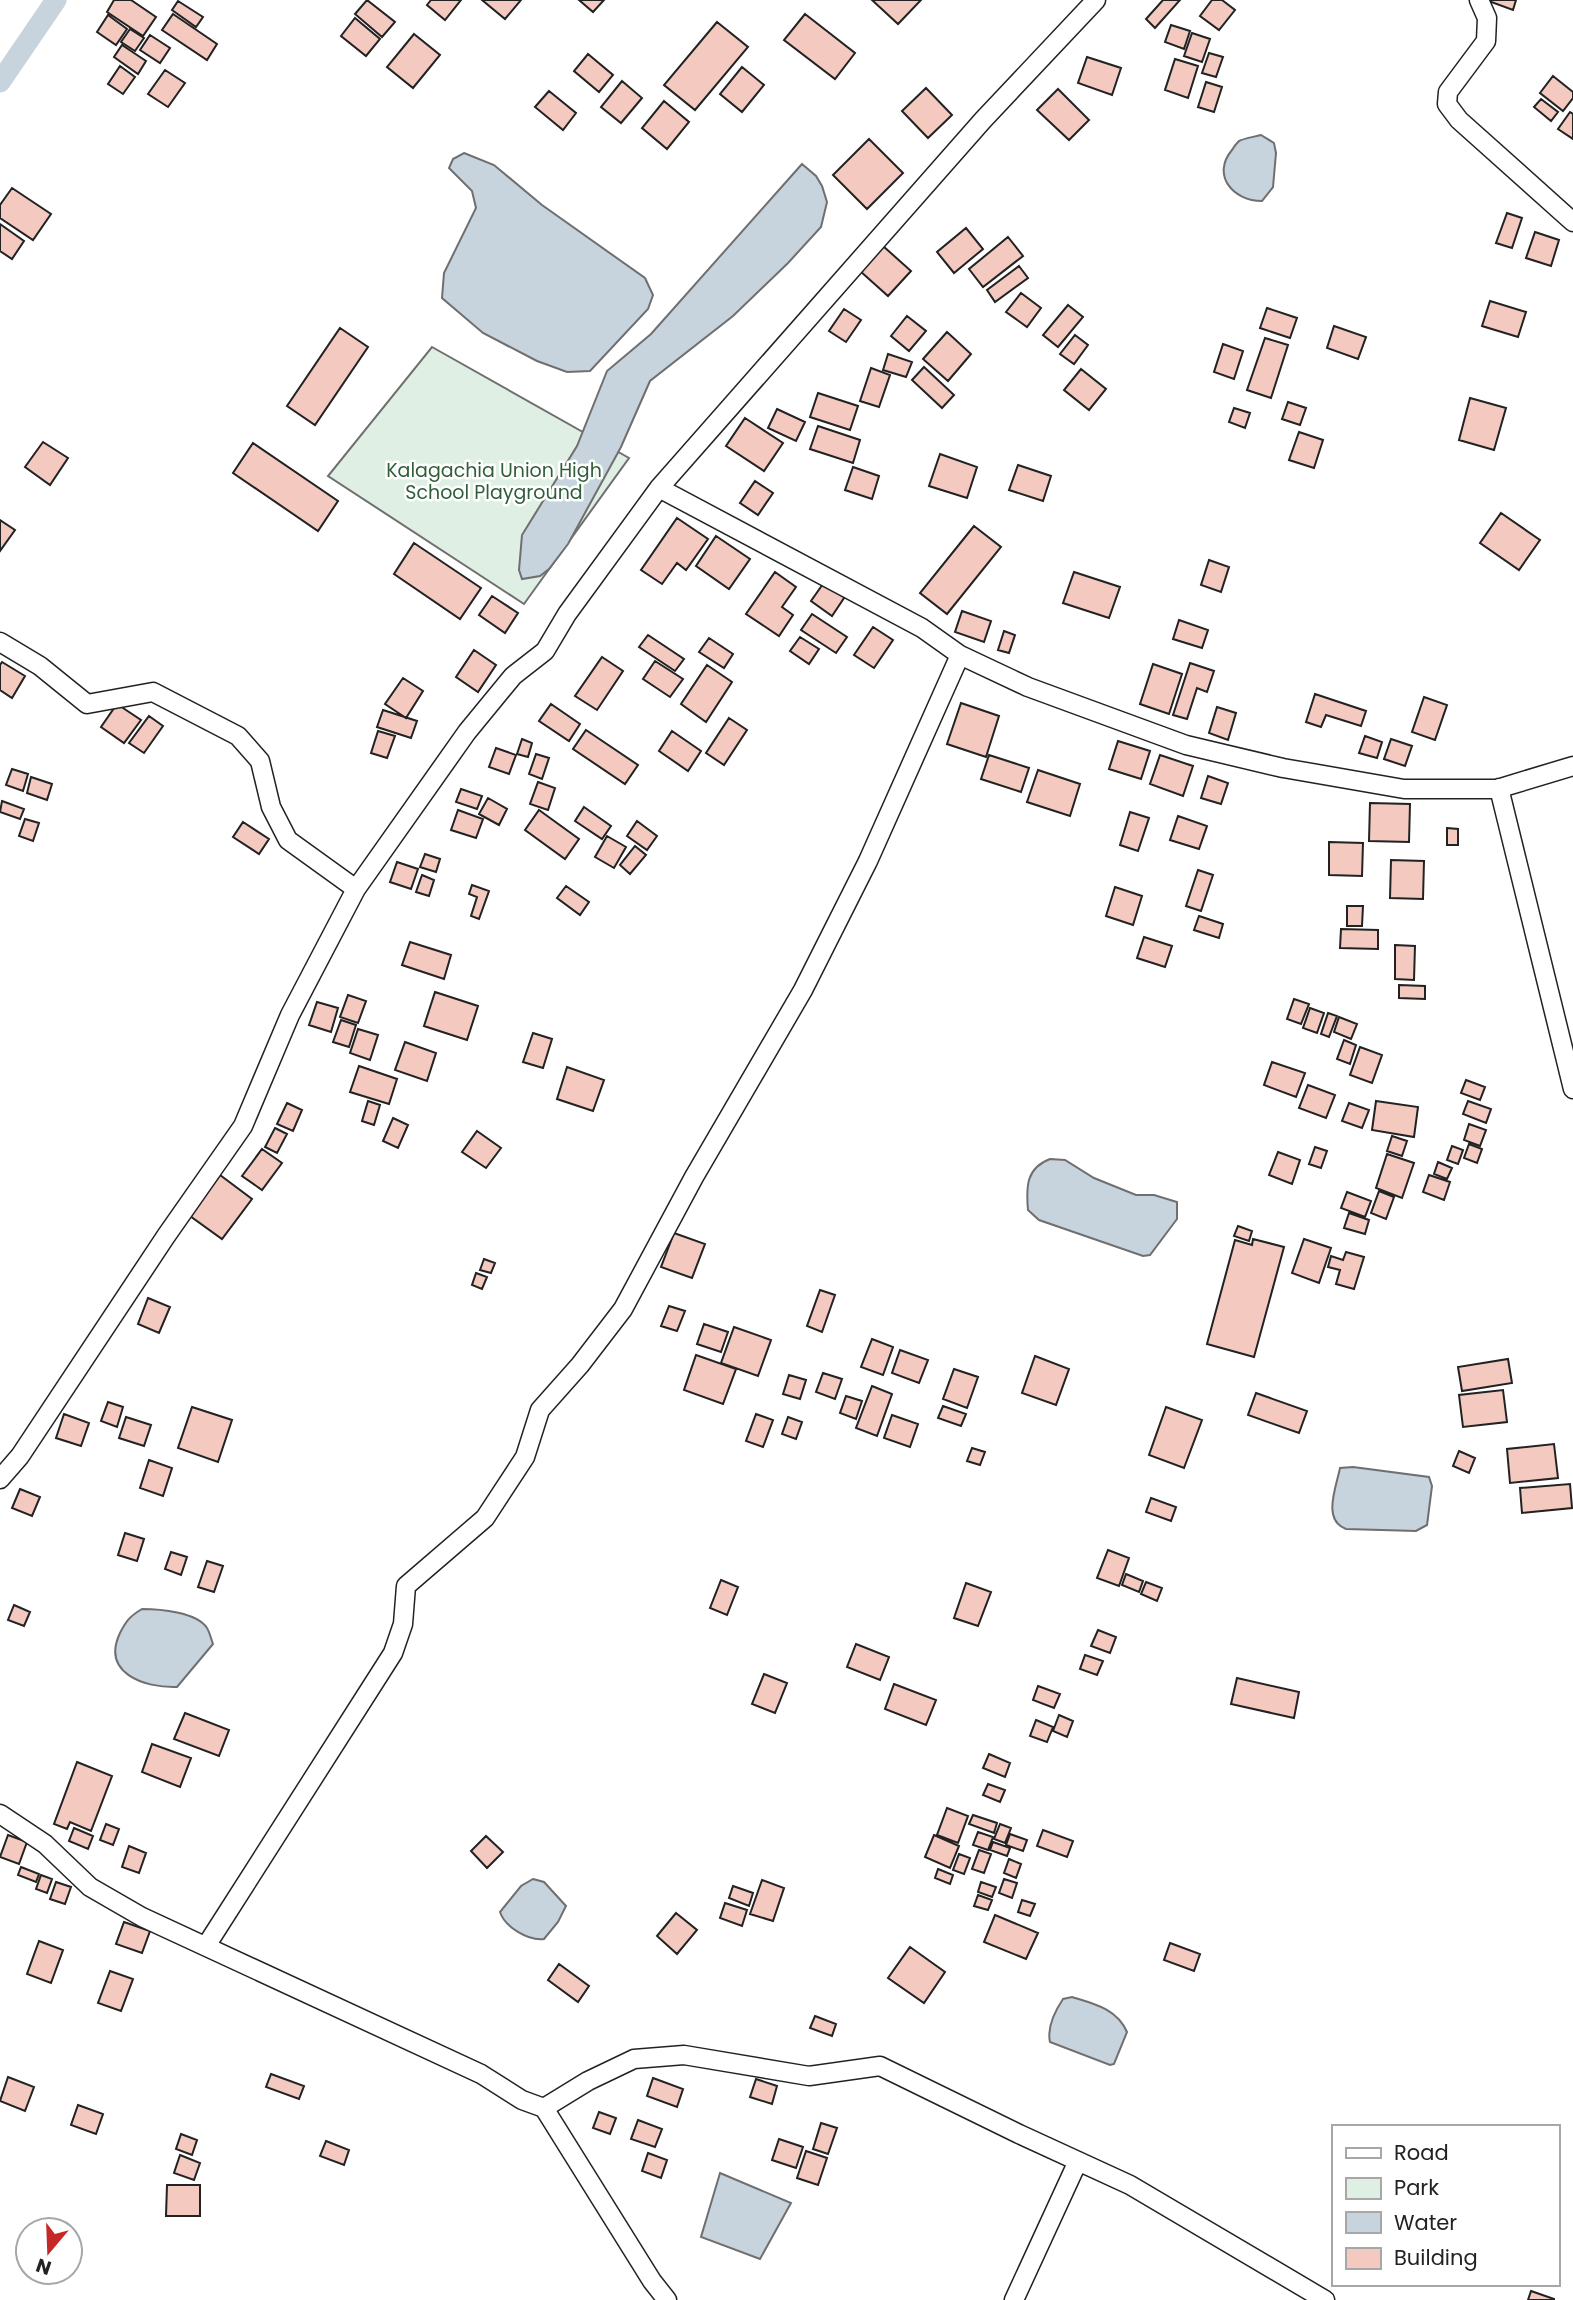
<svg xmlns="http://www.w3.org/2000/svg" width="1573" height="2300" font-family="Poppins,sans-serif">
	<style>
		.green { fill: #e0efe3; stroke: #6f6f6f; stroke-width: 2 }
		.water { fill: #c7d3dd; stroke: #6f6f6f; stroke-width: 2 }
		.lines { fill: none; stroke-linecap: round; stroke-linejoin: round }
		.canal { stroke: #c7d3dd; stroke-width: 21 }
		.building { fill: #f3c9c0; stroke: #222; stroke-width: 2 }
		.street-casing { stroke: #222; stroke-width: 21 }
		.street { stroke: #fff; stroke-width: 18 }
		.labels { text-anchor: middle; stroke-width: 5; stroke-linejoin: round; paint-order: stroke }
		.park-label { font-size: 19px; fill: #2f5e38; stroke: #fff }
	</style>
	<rect width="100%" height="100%" fill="#fff"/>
	<path class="green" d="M432,347L629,458L524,604L328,476Z"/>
	<path class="water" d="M1261,135L1274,143L1276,153L1273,187L1262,201C1233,201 1211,175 1232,150C1233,148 1238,142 1239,141C1245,138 1254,137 1261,135Z
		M464,153L494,165L542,205L645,278L653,295L648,309L590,371L567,372L537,361L483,333L442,298L444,273L476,208L472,191L449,168L453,159Z
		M802,164L816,176L822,186L827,202L821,227L788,263L733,316L650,381L621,447L568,544L549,569L540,576L522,579L519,570L522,535L577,446L607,371L651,334Z
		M1050,1159L1065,1160L1094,1178L1136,1195H1154L1177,1202V1219L1150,1255L1143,1256L1039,1220L1028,1210C1026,1187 1026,1168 1050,1159Z
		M1353,1467L1429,1477L1432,1486L1427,1525L1416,1531L1346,1529C1322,1520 1336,1488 1340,1468Z
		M142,1609C159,1609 197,1612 207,1628C210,1633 211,1639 213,1644L177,1687C144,1688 101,1673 120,1633C126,1621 130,1616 142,1609Z
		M533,1879L544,1882L566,1906L558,1922L544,1939C528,1941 505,1927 500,1912L521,1886Z
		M1072,1997C1095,2004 1117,2009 1127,2032L1114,2064L1110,2065L1050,2042C1047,2028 1055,2011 1063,1999Z
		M720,2173L791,2203L760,2259L701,2237Z"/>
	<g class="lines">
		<path class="canal" d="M0,82L56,0"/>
	</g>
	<path class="building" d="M114,0H131L156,17L143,36L107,12Z
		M367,0L395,22L382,37L355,14Z
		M431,0H461L445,20L427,5Z
		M482,0H521L505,19Z
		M579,0H604L593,12Z
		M872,0H921L898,24Z
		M1163,0H1180L1155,28L1146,19Z
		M1212,0H1222L1235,10L1219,30L1200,16Z
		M1486,0H1516L1513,10Z
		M178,1L203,17L196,27L172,10Z
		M173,14L217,44L207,60L162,30Z
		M805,14L855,53L835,79L784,40Z
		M108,15L127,29L116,45L97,32Z
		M355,18L380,39L366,56L341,36Z
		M717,22L748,47L695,110L664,85Z
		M1171,25L1190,31L1184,49L1165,42Z
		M130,29L144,38L135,51L121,42Z
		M1192,33L1210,39L1202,62L1184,56Z
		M414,34L440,55L413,88L387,67Z
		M150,35L170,48L160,63L140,50Z
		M122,45L146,61L138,74L114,57Z
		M1209,53L1223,57L1216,77L1202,73Z
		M588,54L613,75L599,92L574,71Z
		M1087,57L1121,68L1112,95L1078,83Z
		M1175,59L1198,66L1188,98L1165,90Z
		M120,66L135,77L123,94L108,84Z
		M742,67L764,85L742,112L720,94Z
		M165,70L185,83L168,107L148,94Z
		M1553,76L1573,92V98L1563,111L1540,93Z
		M622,81L642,98L621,123L601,107Z
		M1206,82L1222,87L1214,112L1198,107Z
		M926,88L952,115L928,138L902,111Z
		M1058,89L1089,120L1069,140L1037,110Z
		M549,91L576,113L563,130L535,107Z
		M1541,99L1558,112L1551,121L1534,107Z
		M664,101L689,122L667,149L642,128Z
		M1570,112L1573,114V139L1558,129Z
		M869,139L903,173L867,209L833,175Z
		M12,188L51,214L33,240L0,218V205Z
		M1507,213L1522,218L1512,248L1496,243Z
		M0,224L24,241L12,259L0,251Z
		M966,228L983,249L954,273L937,252Z
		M1535,232L1559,240L1551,266L1526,258Z
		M1008,237L1023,256L983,287L969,269Z
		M883,246L911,271L888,296L860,271Z
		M1019,266L1028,278L995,302L987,290Z
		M1021,293L1041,308L1027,327L1006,312Z
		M1490,301L1526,312L1518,337L1482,326Z
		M1068,305L1083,317L1058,347L1043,335Z
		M1267,308L1297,318L1290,338L1260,328Z
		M844,309L861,320L846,342L829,331Z
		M907,316L926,331L909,351L891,336Z
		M1334,326L1366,337L1358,359L1327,348Z
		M340,328L368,347L315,425L287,406Z
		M947,332L971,354L948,381L923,359Z
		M1075,335L1088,345L1074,364L1060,354Z
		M1265,338L1288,345L1271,398L1247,390Z
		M1223,344L1243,351L1234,379L1214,372Z
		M888,354L912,362L906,377L883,370Z
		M924,367L954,395L942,408L912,380Z
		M871,368L890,375L879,407L860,401Z
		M1081,369L1106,389L1089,410L1064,390Z
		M818,393L858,406L850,430L810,417Z
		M1470,398L1506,408L1494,450L1459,440Z
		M1288,402L1306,408L1300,425L1282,419Z
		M1234,408L1250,413L1245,428L1229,422Z
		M777,409L805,422L796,441L768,428Z
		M745,418L783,443L764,471L726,446Z
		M818,426L860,440L853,463L810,449Z
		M1299,432L1323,440L1314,468L1289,460Z
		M43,442L68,458L50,485L25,467Z
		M253,443L338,501L318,531L233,473Z
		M940,454L977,467L967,498L929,486Z
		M1018,465L1051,476L1043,501L1009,490Z
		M853,467L879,476L872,499L845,490Z
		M755,481L773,493L758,515L740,503Z
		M1501,513L1540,540L1519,570L1480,543Z
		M677,518L708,539L686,570L677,563L662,584L641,570Z
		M0,520L15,530L0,551Z
		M974,526L1001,547L947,614L920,593Z
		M716,536L750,559L729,589L696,566Z
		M414,543L481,588L460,619L394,574Z
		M1209,560L1229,567L1221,592L1201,585Z
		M775,572L796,587L782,607L793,615L779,636L746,614Z
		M1074,572L1120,587L1109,618L1063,603Z
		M825,581L846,595L832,616L811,601Z
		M492,596L518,613L505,633L479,615Z
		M962,611L991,621L984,642L955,632Z
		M812,614L847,637L836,653L801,630Z
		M1179,620L1208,630L1202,648L1173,639Z
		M873,627L893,640L874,668L854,655Z
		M1004,631L1015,635L1009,653L998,650Z
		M648,635L684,659L675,671L639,647Z
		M800,637L819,649L809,664L790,651Z
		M709,638L733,654L724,668L699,652Z
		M474,650L496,665L478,692L456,677Z
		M602,657L623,671L597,710L575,696Z
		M655,661L683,679L670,697L643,679Z
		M2,662L25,676L12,698L0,690V665Z
		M1190,663L1214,671L1207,692L1197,688L1187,719L1173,715Z
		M1153,664L1182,674L1169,714L1140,704Z
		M707,665L732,682L706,722L681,704Z
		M403,678L423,691L406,718L385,704Z
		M1315,694L1366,711L1361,726L1326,715L1321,727L1306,722Z
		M1424,697L1447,705L1435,740L1412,732Z
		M961,703L999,716L986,757L947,744Z
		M117,704L141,720L124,743L101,727Z
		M551,704L580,724L569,741L539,721Z
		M1217,707L1236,713L1228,740L1209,733Z
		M383,710L417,721L411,738L377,727Z
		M149,716L163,726L144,753L129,743Z
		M729,718L747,730L724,765L706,753Z
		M586,730L638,765L625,784L573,749Z
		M378,731L395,736L387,758L371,753Z
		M672,731L701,751L688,771L659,751Z
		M1365,736L1382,742L1377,758L1359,753Z
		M522,739L532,743L528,757L517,754Z
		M1391,739L1412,746L1405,766L1384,759Z
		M1118,741L1150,751L1141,779L1109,769Z
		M496,748L516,755L509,774L489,767Z
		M536,754L549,758L542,779L529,774Z
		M989,755L1029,768L1021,792L981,779Z
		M1160,755L1193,766L1183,796L1150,784Z
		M12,769L28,774L23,791L6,785Z
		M1038,770L1080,784L1070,816L1027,802Z
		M1208,776L1228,783L1221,804L1201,798Z
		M31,777L52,784L47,800L27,793Z
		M538,782L555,788L548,810L530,804Z
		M461,789L482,796L477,809L456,802Z
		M488,798L507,809L499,825L479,814Z
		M2,801L24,809L20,819L0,812Z
		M1370,803L1410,804L1409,842L1369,841Z
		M584,807L611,826L602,839L575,821Z
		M458,810L483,819L476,838L451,830Z
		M539,810L579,839L565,859L525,830Z
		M1130,812L1149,818L1138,851L1120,845Z
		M1178,816L1207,826L1199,849L1170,840Z
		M25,819L39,823L33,841L19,836Z
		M637,821L657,836L647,850L627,836Z
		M243,822L269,839L259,854L233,837Z
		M1447,828L1458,829V845H1447Z
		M607,836L626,847L614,868L595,857Z
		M1329,842L1363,843L1362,876L1329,875Z
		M635,846L646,855L630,874L620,865Z
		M425,854L440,859L436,872L420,867Z
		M1391,860L1424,861L1423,899L1390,898Z
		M397,862L418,869L411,889L390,882Z
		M1198,870L1213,875L1201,911L1186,906Z
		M422,875L434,880L429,896L416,892Z
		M472,885L489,891L479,919L471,916L477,897L469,894Z
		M566,886L589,902L580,915L557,898Z
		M1115,887L1142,896L1133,925L1106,916Z
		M1347,906H1363L1362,926H1347Z
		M1199,916L1223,924L1219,938L1194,930Z
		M1341,929L1378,930V949L1340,948Z
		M1144,937L1172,946L1165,967L1137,958Z
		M410,942L451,955L444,979L402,965Z
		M1395,945L1415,946L1414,980L1395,979Z
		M1399,985L1425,986V999L1399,998Z
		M435,992L478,1006L467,1040L424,1026Z
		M348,995L366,1001L358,1023L340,1017Z
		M1294,999L1309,1004L1301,1024L1287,1019Z
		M317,1002L338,1008L331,1032L309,1025Z
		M1310,1008L1324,1013L1317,1033L1303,1028Z
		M1328,1013L1337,1016L1329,1037L1321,1034Z
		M1339,1017L1357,1024L1351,1039L1334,1032Z
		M341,1020L356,1025L349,1047L333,1042Z
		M358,1029L378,1035L370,1060L350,1053Z
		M533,1033L552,1039L543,1068L523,1062Z
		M1344,1040L1356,1045L1350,1064L1337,1059Z
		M405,1042L436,1053L427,1081L395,1070Z
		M1360,1047L1382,1055L1372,1083L1350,1075Z
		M1272,1062L1305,1073L1296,1097L1264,1085Z
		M359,1066L397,1079L389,1104L350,1092Z
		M567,1067L604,1080L593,1111L557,1099Z
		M1466,1080L1485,1087L1480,1100L1461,1093Z
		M1308,1085L1335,1095L1326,1118L1299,1108Z
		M368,1101L380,1105L374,1125L362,1121Z
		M1376,1101L1418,1107L1414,1137L1372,1130Z
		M1468,1101L1491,1109L1486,1123L1463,1114Z
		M287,1103L302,1110L293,1131L277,1124Z
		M1349,1103L1369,1110L1362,1128L1342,1121Z
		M393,1118L408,1125L398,1148L383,1141Z
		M1469,1124L1486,1130L1480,1146L1464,1140Z
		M275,1128L287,1134L277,1153L265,1147Z
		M477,1131L501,1148L486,1168L462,1152Z
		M1392,1136L1407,1141L1402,1156L1387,1151Z
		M1469,1144L1482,1149L1477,1163L1464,1158Z
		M1452,1146L1463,1150L1458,1164L1447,1160Z
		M1315,1147L1327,1151L1321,1168L1309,1164Z
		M262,1149L282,1163L262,1190L242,1176Z
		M1278,1152L1300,1160L1292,1184L1269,1175Z
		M1387,1154L1414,1163L1402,1198L1376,1188Z
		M1438,1162L1452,1168L1447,1179L1434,1174Z
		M220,1175L252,1199L222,1239L190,1216Z
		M1429,1175L1450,1182L1444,1200L1423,1192Z
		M1379,1191L1394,1197L1386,1219L1371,1213Z
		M1347,1192L1371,1201L1365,1217L1341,1208Z
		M1349,1213L1369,1220L1365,1234L1344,1228Z
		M1238,1226L1252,1231L1249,1241L1234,1236Z
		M674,1233L705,1244L692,1278L661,1267Z
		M1253,1239L1284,1247L1254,1357L1207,1344L1235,1240L1252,1245Z
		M1304,1239L1331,1248L1319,1283L1292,1273Z
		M1346,1252L1364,1257L1354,1289L1336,1284L1340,1270L1328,1267L1331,1256L1343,1260Z
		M484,1259L495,1263L491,1273L480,1270Z
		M476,1273L487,1277L482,1289L472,1285Z
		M820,1290L835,1295L822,1332L807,1326Z
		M148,1298L170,1307L159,1333L138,1324Z
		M669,1306L685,1311L677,1331L661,1326Z
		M704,1324L728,1332L721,1352L697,1344Z
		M734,1327L771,1340L758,1376L721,1363Z
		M872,1339L893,1347L883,1375L861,1367Z
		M900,1350L928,1360L919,1383L892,1373Z
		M696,1355L736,1369L723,1404L684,1390Z
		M1035,1356L1069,1369L1056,1405L1022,1393Z
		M1508,1359L1512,1383L1462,1391L1458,1367Z
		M954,1369L978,1377L967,1408L943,1399Z
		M823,1373L842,1379L835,1399L816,1392Z
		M789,1375L806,1380L800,1399L783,1394Z
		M872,1386L892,1394L877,1436L856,1428Z
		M1503,1390L1507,1422L1463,1427L1459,1395Z
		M1256,1393L1307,1411L1299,1433L1248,1415Z
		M846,1396L862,1401L856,1419L840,1413Z
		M108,1402L123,1407L117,1427L101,1421Z
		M943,1406L966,1414L961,1426L938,1418Z
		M192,1407L232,1420L218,1462L178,1448Z
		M1166,1407L1202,1420L1184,1468L1149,1455Z
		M64,1414L89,1423L81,1446L56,1438Z
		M756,1414L773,1420L763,1447L746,1441Z
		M892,1415L918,1424L910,1447L884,1438Z
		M126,1417L151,1425L144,1446L119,1438Z
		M788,1417L802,1422L796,1439L782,1434Z
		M1554,1444L1558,1478L1510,1483L1507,1449Z
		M972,1448L985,1452L980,1465L967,1461Z
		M1459,1451L1475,1458L1469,1473L1453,1466Z
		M149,1460L172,1468L163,1496L140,1488Z
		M1570,1484L1572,1508L1522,1513L1520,1488Z
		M20,1489L40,1497L32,1516L12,1508Z
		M1151,1498L1176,1507L1171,1521L1146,1512Z
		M125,1533L144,1539L137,1561L118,1555Z
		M1108,1550L1129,1558L1119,1586L1097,1578Z
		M171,1552L187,1557L181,1575L165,1569Z
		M207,1561L223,1566L214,1592L198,1587Z
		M1126,1574L1143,1581L1139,1592L1122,1585Z
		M721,1580L738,1587L727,1615L710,1608Z
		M1146,1582L1162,1588L1157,1601L1141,1594Z
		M966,1583L991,1592L978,1626L954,1618Z
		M14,1605L30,1612L24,1626L8,1620Z
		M1098,1630L1116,1637L1110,1653L1091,1646Z
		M856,1644L889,1657L880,1680L847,1667Z
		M1085,1655L1103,1661L1097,1675L1080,1669Z
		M764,1674L787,1683L775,1713L752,1704Z
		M1237,1678L1299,1692L1294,1718L1231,1704Z
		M894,1684L936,1700L926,1725L885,1709Z
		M1038,1686L1060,1694L1054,1708L1033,1700Z
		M185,1713L229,1730L219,1756L174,1739Z
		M1059,1715L1073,1721L1067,1737L1053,1731Z
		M1036,1720L1053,1727L1047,1742L1030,1736Z
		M152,1744L191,1758L180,1787L142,1772Z
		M989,1754L1010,1763L1005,1777L983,1768Z
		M77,1762L112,1776L91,1831L70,1822L67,1829L54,1824Z
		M988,1784L1005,1790L1000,1802L983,1795Z
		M947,1808L968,1816L958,1843L937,1835Z
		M973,1815L997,1823L994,1833L969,1824Z
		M106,1824L119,1829L113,1845L100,1840Z
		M1000,1824L1011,1828L1005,1843L994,1839Z
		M74,1828L93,1836L88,1849L69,1841Z
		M1043,1830L1073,1841L1067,1857L1037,1846Z
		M978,1832L993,1837L988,1850L973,1845Z
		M1010,1834L1027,1840L1023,1851L1006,1845Z
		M8,1835L27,1842L19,1864L0,1857Z
		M934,1835L959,1846L950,1868L925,1857Z
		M486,1836L503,1852L487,1868L471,1851Z
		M993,1842L1010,1848L1007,1856L990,1850Z
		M129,1846L146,1853L139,1873L122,1867Z
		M979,1850L991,1854L984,1873L972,1869Z
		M959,1854L970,1858L964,1874L953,1870Z
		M1009,1859L1021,1864L1016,1878L1004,1873Z
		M21,1867L39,1874L36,1882L18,1875Z
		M938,1869L953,1875L950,1884L935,1878Z
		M41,1875L52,1879L47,1893L36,1889Z
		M1004,1879L1017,1883L1012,1898L999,1893Z
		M762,1880L784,1888L773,1921L750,1914Z
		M56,1882L71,1887L65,1904L50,1899Z
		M981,1882L996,1887L992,1897L978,1892Z
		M733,1886L753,1893L749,1906L729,1898Z
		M978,1895L992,1900L988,1910L974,1906Z
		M1022,1900L1035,1904L1030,1916L1018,1912Z
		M725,1903L747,1910L742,1926L720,1918Z
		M676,1913L697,1930L677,1954L657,1936Z
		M995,1915L1038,1933L1026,1959L984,1942Z
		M124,1922L150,1931L142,1953L116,1944Z
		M39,1941L63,1950L51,1983L27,1974Z
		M1170,1943L1200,1954L1194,1971L1164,1960Z
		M910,1947L945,1972L924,2003L888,1978Z
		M559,1964L589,1986L578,2002L548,1980Z
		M110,1971L133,1979L121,2011L98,2003Z
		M815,2016L836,2024L832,2036L810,2028Z
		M271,2074L304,2086L299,2099L266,2087Z
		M8,2077L34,2087L25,2111L0,2101Z
		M653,2078L683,2089L677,2107L647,2096Z
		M756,2079L777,2086L772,2104L750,2097Z
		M78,2105L103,2114L96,2134L71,2125Z
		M599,2112L616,2118L610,2134L593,2128Z
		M638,2120L662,2129L655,2147L631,2139Z
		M821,2123L837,2128L828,2154L813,2149Z
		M181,2134L197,2140L192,2155L176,2149Z
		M779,2139L803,2147L796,2168L772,2160Z
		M326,2141L349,2150L344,2165L320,2156Z
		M806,2151L827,2158L818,2185L797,2178Z
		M648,2153L667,2160L661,2178L642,2171Z
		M180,2155L200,2163L194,2180L174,2173Z
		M167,2185H200V2216H166Z
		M1531,2291L1554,2299V2300H1528Z"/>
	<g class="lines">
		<defs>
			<path id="street" d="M1479,0L1487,18L1486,41L1448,92L1447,104L1459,120L1573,222
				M659,488L922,628L960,655L1028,687L1186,745L1283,768L1404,789H1497L1573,766
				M0,642L40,666L87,704L153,692L238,736L260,761L271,807L288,840L356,889
				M1499,788L1573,1089
				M0,1479L20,1456L166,1236L243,1126L290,1015L356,889L467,732L513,676L545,651L567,614L659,488L983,120L1096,0
				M0,1814L45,1844L90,1887L142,1917L481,2074L522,2100L544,2108L588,2081L634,2059L684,2055L809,2076L880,2066L1019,2134L1130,2185L1325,2300
				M206,1946L393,1653L403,1624L406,1586L485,1518L525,1457L540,1410L580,1365L623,1309L694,1177L803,990L868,861L960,655
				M544,2108L652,2281L667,2300
				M1014,2300L1078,2161"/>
		</defs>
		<use href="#street" class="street-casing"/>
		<use href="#street" class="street"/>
	</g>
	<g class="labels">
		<g class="park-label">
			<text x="494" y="477">Kalagachia Union High<tspan x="494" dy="22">School Playground</tspan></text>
		</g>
	</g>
	<rect x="1332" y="2125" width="228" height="161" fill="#ffffff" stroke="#a7a7a7" stroke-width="2"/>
	<rect x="1346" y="2148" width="35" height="10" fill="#ffffff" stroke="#a7a7a7" stroke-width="2"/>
	<text x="1394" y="2160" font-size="21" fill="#222222">Road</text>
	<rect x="1346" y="2178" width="35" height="21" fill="#e0efe3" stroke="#a7a7a7" stroke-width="2"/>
	<text x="1394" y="2195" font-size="21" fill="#222222">Park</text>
	<rect x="1346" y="2212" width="35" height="21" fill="#c7d3dd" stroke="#a7a7a7" stroke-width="2"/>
	<text x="1394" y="2230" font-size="21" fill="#222222">Water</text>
	<rect x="1346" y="2248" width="35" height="21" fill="#f3c9c0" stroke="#a7a7a7" stroke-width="2"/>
	<text x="1394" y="2265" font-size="21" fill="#222222">Building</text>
	<g transform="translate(49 2251) rotate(199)"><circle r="33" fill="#ffffff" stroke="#a7a7a7" stroke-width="2"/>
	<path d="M0-5L12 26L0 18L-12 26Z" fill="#c62828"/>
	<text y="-10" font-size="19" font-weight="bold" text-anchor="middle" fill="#222222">N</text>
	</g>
</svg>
